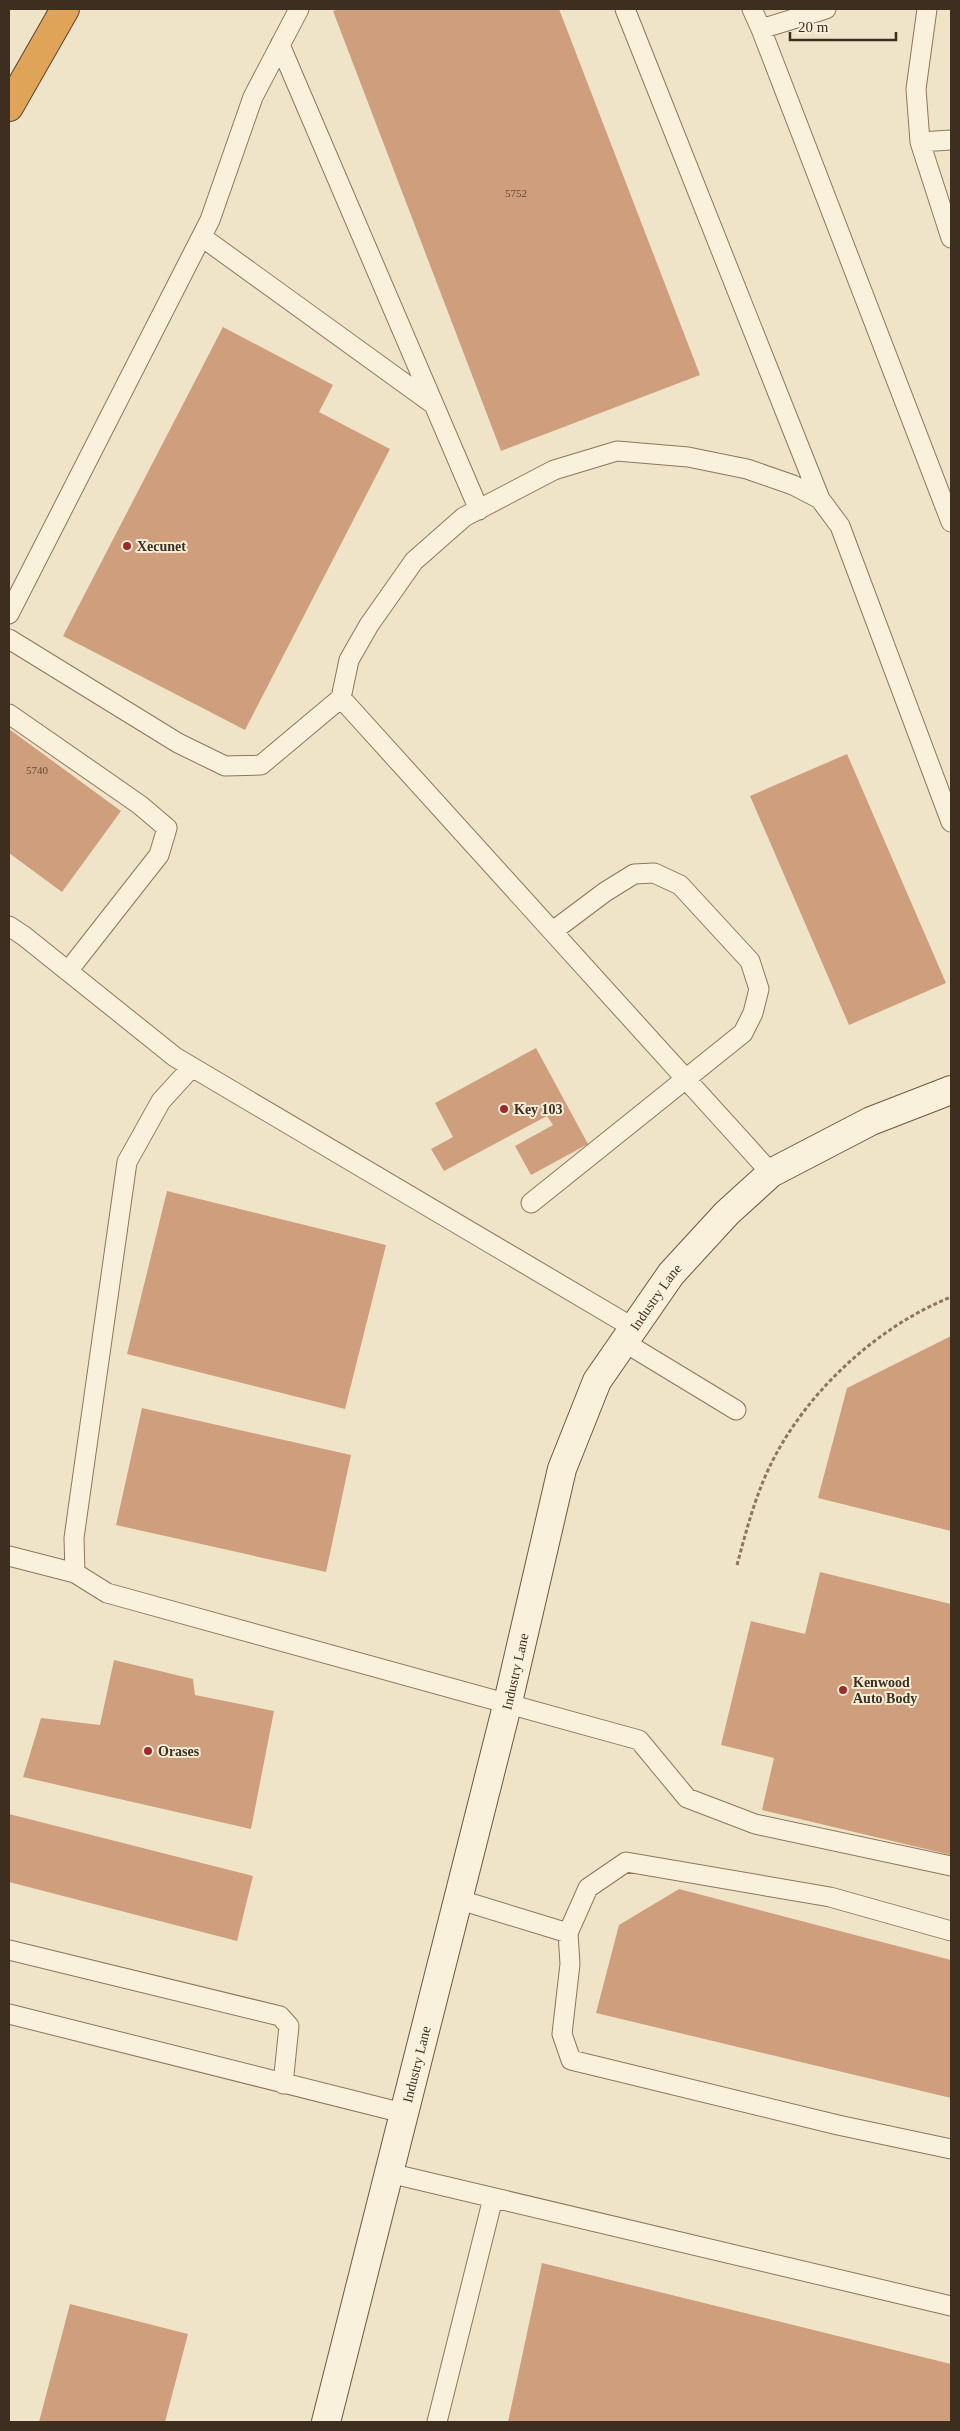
<svg xmlns="http://www.w3.org/2000/svg" width="960" height="2431" font-family="'Times New Roman',serif">
	<style>
		.building { fill: #cf9f7d }
		.lines { fill: none; stroke-linecap: round; stroke-linejoin: round }
		.lane-casing { stroke: #8d765c; stroke-width: 21 }
		.secondary-casing { stroke: #6f573f; stroke-width: 30 }
		.highway-casing { stroke: #5b4430; stroke-width: 30 }
		.path { stroke: #8d765c; stroke-width: 3; stroke-dasharray: 4 2.5; stroke-linecap: butt }
		.lane { stroke: #faf1dc; stroke-width: 19 }
		.secondary { stroke: #faf1dc; stroke-width: 28 }
		.highway { stroke: #e0a458; stroke-width: 28 }
		.poi-dot { fill: #9e2a2b; stroke: #f7eed8; stroke-width: 2 }
		.labels { text-anchor: middle; stroke-width: 4; stroke-linejoin: round; paint-order: stroke }
		.number-label { font-size: 11px; fill: #624a37 }
		.poi-label { font-size: 14px; font-weight: bold; fill: #3d2e20; stroke: #f7eed8; text-anchor: start }
		.street-label { font-size: 14px; fill: #3d2e20; stroke: #f7eed8 }
	</style>
	<rect width="100%" height="100%" fill="#f0e4c8"/>
	<path class="building" d="M339,9H559L700,375L501,451L333,11Z
		M223,327L333,385L319,412L390,449L245,730L63,636Z
		M9,729L121,811L62,892L9,853Z
		M847,754L946,983L849,1025L750,796Z
		M536,1048L588,1144L531,1175L515,1146L553,1125L547,1116L444,1171L431,1149L453,1137L435,1103Z
		M167,1191L386,1245L345,1409L127,1354Z
		M951,1336V1531L818,1498L847,1388Z
		M142,1408L351,1455L326,1572L116,1525Z
		M820,1572L951,1604V1855L762,1810L774,1758L721,1745L751,1621L805,1634Z
		M114,1660L193,1679L195,1695L274,1711L251,1829L23,1777L41,1718L100,1725Z
		M9,1814L253,1876L237,1941L9,1882Z
		M679,1889L951,1960V2098L596,2013L619,1925Z
		M542,2263L951,2364V2422H508Z
		M70,2304L188,2334L165,2422H39Z"/>
	<g class="lines">
		<defs>
			<path id="lane" d="M625,9L820,499
				M752,9L761,29
				M826,9L761,29L951,522
				M927,9L916,89L920,142L951,238
				M280,45L479,510
				M920,142L951,140
				M202,237L433,404
				M9,614L210,220L253,97L299,9
				M9,639L178,743L225,766L261,765L341,698
				M9,714L140,805L167,828L159,855L68,971
				M9,926L24,936L175,1057L632,1327
				M192,1067L161,1101L127,1162L74,1538L75,1573L107,1593L639,1740L687,1798L755,1824L951,1866
				M771,1173L341,698L349,660L369,625L414,561L464,517L554,470L617,451L688,457L747,469L793,485L820,499L840,526L951,822
				M531,1203L743,1033L753,1013L759,989L750,961L680,885L654,873L634,874L605,892L553,931
				M624,1342L736,1410
				M9,1556L75,1573
				M457,1899L568,1933
				M951,1931L830,1897L626,1862L588,1888L568,1933L570,1964L562,2034L571,2060L838,2125L951,2149
				M9,1950L280,2016L289,2026L283,2084
				M9,2014L403,2113
				M389,2173L951,2306
				M437,2422L493,2198"/>
			<g id="secondary">
				<path id="s1" d="M326,2422L508,1702L562,1469L597,1381L671,1274L727,1213L771,1173L871,1121L951,1090"/>
			</g>
			<path id="highway" d="M9,107L65,9"/>
		</defs>
		<use href="#lane" class="lane-casing"/>
		<use href="#secondary" class="secondary-casing"/>
		<use href="#highway" class="highway-casing"/>
		<path class="path" d="M737,1565C746,1532 754,1500 769,1468C804,1394 876,1327 951,1297"/>
		<use href="#lane" class="lane"/>
		<use href="#secondary" class="secondary"/>
		<use href="#highway" class="highway"/>
	</g>
	<g class="poi-dot">
		<circle cx="127" cy="546" r="5"/>
		<circle cx="504" cy="1109" r="5"/>
		<circle cx="843" cy="1690" r="5"/>
		<circle cx="148" cy="1751" r="5"/>
	</g>
	<g class="labels">
		<g class="number-label">
			<text x="516" y="197">5752</text>
			<text x="37" y="774">5740</text>
		</g>
		<g class="poi-label">
			<text x="137" y="551">Xecunet</text>
			<text x="514" y="1114">Key 103</text>
			<text x="853" y="1687">Kenwood<tspan x="853" dy="16">Auto Body</tspan></text>
			<text x="158" y="1756">Orases</text>
		</g>
		<g class="street-label">
			<text dy="5" stroke="none"><textPath href="#s1" startOffset="1179">Industry Lane</textPath></text>
			<text dy="5" stroke="none"><textPath href="#s1" startOffset="774">Industry Lane</textPath></text>
			<text dy="5" stroke="none"><textPath href="#s1" startOffset="369">Industry Lane</textPath></text>
		</g>
	</g>
	<rect width="960" height="2431" fill="none" stroke="#3d2e20" stroke-width="20"/>
	<path d="M790 32v8h106v-8" fill="none" stroke="#3d2e20" stroke-width="2.5"/>
	<text x="798" y="32" font-size="15" fill="#3d2e20" stroke="#f7eed8" stroke-width="4" paint-order="stroke">20 m</text>
</svg>
